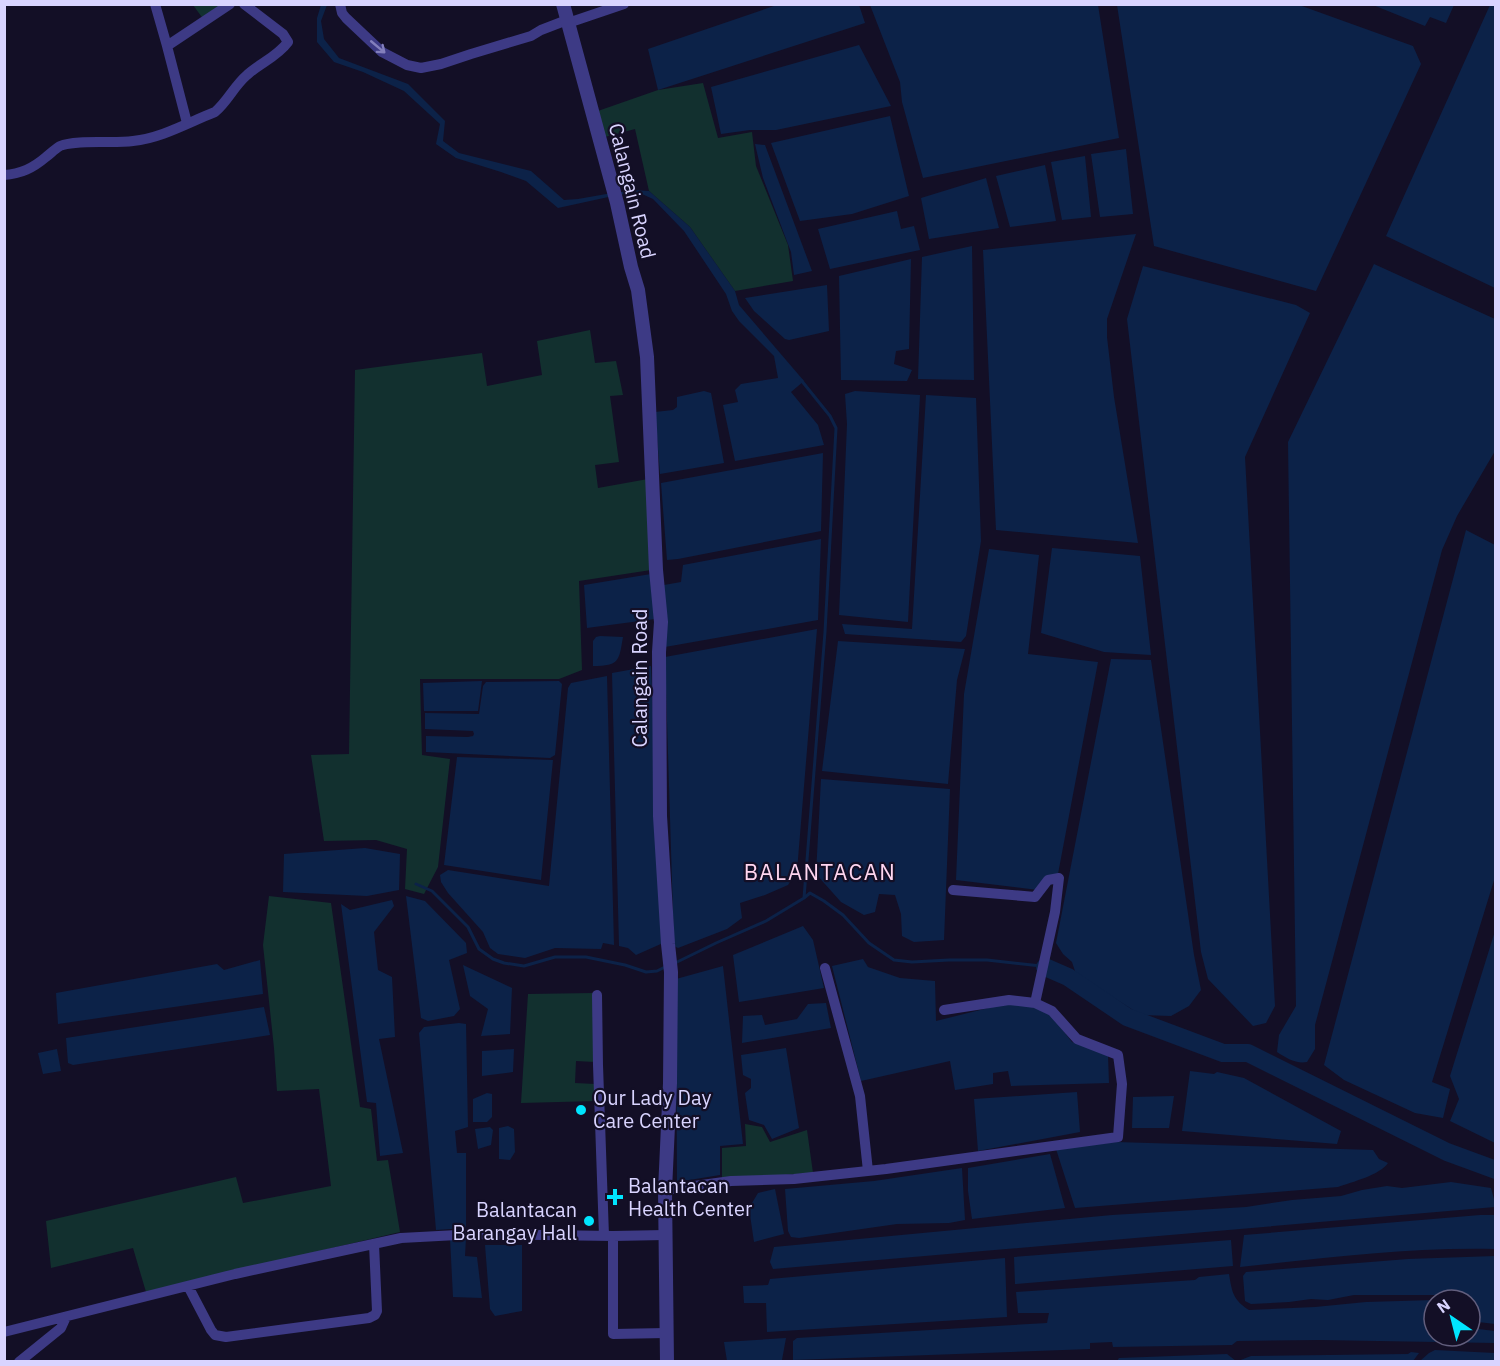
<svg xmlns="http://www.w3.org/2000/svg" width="1500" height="1366" font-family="'IBM Plex Sans',sans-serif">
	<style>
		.green { fill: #12302f }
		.water { fill: #0c2248 }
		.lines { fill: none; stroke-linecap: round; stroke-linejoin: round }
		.stream { stroke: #0c2248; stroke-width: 3 }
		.river { stroke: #0c2248; stroke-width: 18 }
		.minor { stroke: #3d3a85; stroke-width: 10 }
		.tertiary { stroke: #3d3a85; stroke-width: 14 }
		.oneway { stroke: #837fbc }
		.poi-dot { fill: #00e5ff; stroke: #130f26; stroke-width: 2 }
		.labels { text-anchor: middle; stroke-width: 4.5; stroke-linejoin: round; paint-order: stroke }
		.street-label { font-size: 20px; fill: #d9d4ff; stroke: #130f26 }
		.poi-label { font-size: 20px; fill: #d9d4ff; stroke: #130f26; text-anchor: start }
		.quarter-label { font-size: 22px; letter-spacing: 1.5px; fill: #ffd6f0; stroke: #130f26 }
	</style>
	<rect width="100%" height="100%" fill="#130f26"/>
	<path class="green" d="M193,5H227L204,20Z
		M703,83L718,138L752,132L756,166L788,245L793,281L735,291L690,227L649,191L635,129L601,138L595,112L658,90Z
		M590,330L595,363L616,361L623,395L610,396L619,462L595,465L598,488L648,479L651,570L579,581L582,670L559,679H420L422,755L450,759L438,867L424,894L405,889L407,849L376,840L324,841L311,755L349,754L355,370L482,353L487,386L542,375L537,341Z
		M269,896L331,903L360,1107L371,1109L377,1161L388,1160L400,1232L146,1292L133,1248L51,1268L46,1221L236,1177L243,1203L331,1186L319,1089L277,1091L274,1048L263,945Z
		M594,993L595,1062L576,1061L575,1083L595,1084L597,1101L521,1103L528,994Z
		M745,1124L762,1127L770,1142L807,1130L813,1173L722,1179V1148L746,1146Z"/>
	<path class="water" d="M321,5H327L321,21L324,39L339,58L408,84L445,121L443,141L459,153L531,171L564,200L578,199L612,193L613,196L558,208L526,181L501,172L456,158L436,144L440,124L404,91L363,72L334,62L317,42V18Z
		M777,5H859L865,23L658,90L648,49Z
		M870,5H1098L1119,138L923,178L902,102L900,82Z
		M1117,5H1299L1413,46L1421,64L1316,291L1154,246Z
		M1373,5L1454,4V5L1446,23L1430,17L1425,26Z
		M1490,5H1496L1495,288L1386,236Z
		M859,45L891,106L776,130H750L721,134L711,87Z
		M890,116L909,196L852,214L800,221L771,143Z
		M755,144L765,145L812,271L794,275L791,252L763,178Z
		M1126,149L1133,214L1100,217L1091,154Z
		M1085,156L1091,217L1062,220L1051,162Z
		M1045,165L1056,221L1010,227L996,176Z
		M986,178L999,228L929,239L921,198Z
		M633,190L649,191L690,227L735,291L739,305L804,381L791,392L818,425L824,445L735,461L723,405L738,402L735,390L741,384L778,378L774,356L739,321L732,311L726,294L684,231L653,199L642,194L631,193L614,196L615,193Z
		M897,211L901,229L914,226L920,250L830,269L818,229Z
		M1136,234L1107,319V337L1114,397L1138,543L996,530L983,250Z
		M972,246L974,380L918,379L922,257Z
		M911,259L909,349L896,351L894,364L912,370L907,381L841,380L839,276Z
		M1374,264L1495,319V451L1457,516L1442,550L1315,1025V1049L1307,1062C1296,1064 1286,1058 1277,1052L1279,1035L1296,1006L1288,442Z
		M1143,266L1296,305L1310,313L1245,457L1275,1006L1266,1023L1253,1026L1208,979L1201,952L1127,319Z
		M827,285L829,331L789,340L785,339L754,311L745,298Z
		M704,391L711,393L724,463L660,474L655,412L673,410L677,407V397Z
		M855,391L920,395L908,622L839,615L847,424L845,394Z
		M926,395L976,398L981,541L966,636L961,642L845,634L842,624L912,629Z
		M823,453L821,531L678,559L667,560L661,483Z
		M1466,530L1495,545V877L1432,1082L1450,1089L1443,1118L1415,1113L1344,1080L1324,1065Z
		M821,539L818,620L665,647L664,585L681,582L683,565Z
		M1052,548L1140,556L1151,655L1104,652L1041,633Z
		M989,549L1039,555L1028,654L1098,662L1058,874L1038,890L956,880L964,694Z
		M651,574L655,619L587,628L584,585Z
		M817,629L797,871L788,885L765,895L740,903L742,918L727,929L678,948L674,946L665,657Z
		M600,636L623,637C619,660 620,666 593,666V641L596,637Z
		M838,641L965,649L957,680L948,784L822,771Z
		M1111,659L1151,660L1194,955L1201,990L1189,1006L1171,1016L1141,1015L1076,974L1072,962L1063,954L1056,943Z
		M651,666L663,943L636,955L628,948L619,946L612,673Z
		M607,676L614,945L603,943L601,949L555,948L525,958L498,954L490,948L483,932L448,893L441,882L440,875L448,870L549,886L568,688L571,683Z
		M482,681L478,711H424L423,683Z
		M559,681L562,684L555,755L550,758L426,752V736L468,737L473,736L474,734L473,731L425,729V713L479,714L483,686L486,682Z
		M457,757L553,760L541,880L444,865Z
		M821,779L950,789L944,940L914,942L902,936L901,914L895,895L879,894L875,912L864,915L841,902L816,874Z
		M365,848L400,854L399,890L367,896L283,892L284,854Z
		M406,896L425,901L466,943L467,953L449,960L460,1009L454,1016L428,1021L421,1018Z
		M392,900L394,906L374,932L378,970L392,977L395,1037L379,1039L403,1153L380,1156L376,1103L367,1102L341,904L350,910Z
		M803,926L813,940L824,988L739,1002L733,955Z
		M1495,931L1496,1143H1495L1450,1121L1459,1099L1450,1076Z
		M863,959L868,967L900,978L935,981L936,1021L1012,1002L1048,1011L1072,1042L1108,1055L1109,1083L1011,1086L1008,1071L993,1073V1084L955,1090L950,1061L861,1081L832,966Z
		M260,960L263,994L58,1024L56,993L217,964L224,970Z
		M463,965L512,988L510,1034L481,1036L488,1009L470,996Z
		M723,966L743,1144L720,1146V1175L677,1182L676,979Z
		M826,1003L831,1028L742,1043L743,1016L762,1015L765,1025L797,1019L808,1004Z
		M264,1007L270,1035L73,1065L68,1063L66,1038Z
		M459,1023L466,1024L468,1127L455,1131L457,1153H466V1228L436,1230L419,1033L424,1027Z
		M786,1048L799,1128L772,1139L764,1125L749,1120L745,1093L751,1088V1079L743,1075L741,1055Z
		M57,1049L61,1071L43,1074L38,1053Z
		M514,1049L513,1072L482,1076V1051Z
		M1190,1071L1214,1074L1217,1072L1244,1078L1341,1131L1337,1144L1182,1131Z
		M1077,1092L1080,1132L978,1151L974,1099Z
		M487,1093L492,1094V1117L487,1122H473V1099Z
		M1174,1096L1169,1128H1132L1133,1097Z
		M508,1126L514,1129L515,1152L510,1160L499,1159V1128Z
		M490,1127L493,1130L491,1145L478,1149L475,1129Z
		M1116,1142L1373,1150L1379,1159L1388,1163C1380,1175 1352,1182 1338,1187L1075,1208L1056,1149Z
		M1050,1154L1065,1208L972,1219L968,1191V1168Z
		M962,1168L965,1220L949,1223L897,1224L799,1238L791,1237L788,1231L785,1189L874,1181Z
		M1451,1182L1491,1188L1495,1203V1207L773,1269L770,1262L774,1247L1112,1215L1246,1207L1292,1200L1341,1196L1362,1190L1387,1186L1402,1188Z
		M775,1189L784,1234L754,1242L749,1208L758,1193Z
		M1480,1215H1495V1249C1410,1247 1325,1258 1240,1267L1244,1235Z
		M450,1238H466L465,1256L477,1257L482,1298L453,1297Z
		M1231,1240L1233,1266L1015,1284L1014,1257Z
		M485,1245H522V1311L495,1316L490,1309Z
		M1495,1256V1324L1470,1321V1303L1471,1302L1470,1295H1354L1328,1300L1311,1299L1289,1302L1251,1304L1245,1301L1243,1276L1246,1272L1408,1259Z
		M1005,1258L1007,1317L767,1332L766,1303H744L743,1286L768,1285L770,1279Z
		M1229,1274C1232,1292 1233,1300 1249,1310L1315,1307L1366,1302L1434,1300V1336H1470V1328L1495,1331V1343L1320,1340L1237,1341L1232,1345L1113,1347L1112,1342L1090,1343V1349L793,1360V1341L797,1338L1047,1323L1049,1313H1018L1016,1292L1195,1280L1199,1277Z
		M786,1338L782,1360L727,1361L724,1342Z
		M1435,1350L1495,1353V1361H1420L1429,1353Z
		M1411,1352L1419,1353L1413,1361H1238L1251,1356L1408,1354Z
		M1227,1354L1236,1361H1117L1119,1358Z"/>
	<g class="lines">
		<path class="stream" d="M801,380L830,416L836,428L825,632L804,898L810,893L824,901L843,915L869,943L894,960L912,962L949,960H987L1041,966
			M416,884L432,891L468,927L479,949L493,959L504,963L524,966L555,957H586L625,965L646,972L657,971L667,966
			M673,964L716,943L766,921L804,898"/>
		<path class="river" d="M1045,967L1068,977L1127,1017L1223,1053H1248L1447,1152L1496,1170"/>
		<path class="minor" d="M155,4L167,46
			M340,4L342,13L346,18L382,52L407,65L421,68L441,64L471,54L531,36L541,30L567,20
			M568,23L624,4
			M187,123L167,46L230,4
			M4,175C21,174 33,168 46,157C50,154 55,149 60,146C77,139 113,144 133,141C162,138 189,122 215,112C228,101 234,86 247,75C260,63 277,57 288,42L283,34L244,4
			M953,890L1035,897L1048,880L1059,878L1055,912L1035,1003
			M825,968L860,1096L868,1171
			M597,995L598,1065L604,1236
			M665,1190L731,1181L794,1179L886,1169L1118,1137L1122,1084L1118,1055L1077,1039L1052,1011L1035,1003L1009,1000L944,1010
			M613,1236V1334L666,1333
			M188,1286L211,1330L215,1335L226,1337L369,1318L375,1315L377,1311L374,1244
			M4,1332L235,1274L401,1238L476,1234L613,1236L665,1235
			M19,1362L61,1328L66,1317"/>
		<path class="tertiary" d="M563,4L617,203L631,267L638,290L647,357L656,570L661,622L659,652L660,816L668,944L671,972L670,1083L665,1190L667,1362"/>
	</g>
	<defs><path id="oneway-shaft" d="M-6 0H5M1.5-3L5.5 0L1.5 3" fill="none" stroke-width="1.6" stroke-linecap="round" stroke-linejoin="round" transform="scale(1.5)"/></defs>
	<use class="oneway" href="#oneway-shaft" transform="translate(378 47) rotate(40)"/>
	<g class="poi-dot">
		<circle cx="581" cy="1110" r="6"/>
		<path d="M612 1188h6v6h6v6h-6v6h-6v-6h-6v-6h6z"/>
		<circle cx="589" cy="1221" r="6"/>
	</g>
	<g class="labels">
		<g class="street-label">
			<text transform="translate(632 191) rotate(76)" y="7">Calangain Road</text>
			<text transform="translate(640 678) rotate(-90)" y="7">Calangain Road</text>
		</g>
		<g class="poi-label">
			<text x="593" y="1105">Our Lady Day<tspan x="593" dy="23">Care Center</tspan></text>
			<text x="628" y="1193">Balantacan<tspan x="628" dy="23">Health Center</tspan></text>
			<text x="577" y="1217" text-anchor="end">Balantacan<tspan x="577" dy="23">Barangay Hall</tspan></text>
		</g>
		<g class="quarter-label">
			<text x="820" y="880">BALANTACAN</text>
		</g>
	</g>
	<rect width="1500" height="1366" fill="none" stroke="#d9d4ff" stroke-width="12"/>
	<g transform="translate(1452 1318) rotate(325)"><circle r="28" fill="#130f26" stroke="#625e7d" stroke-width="1.5"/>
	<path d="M0-4.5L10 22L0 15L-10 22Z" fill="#00e5ff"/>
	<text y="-9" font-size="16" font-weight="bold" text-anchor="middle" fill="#d9d4ff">N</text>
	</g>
</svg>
